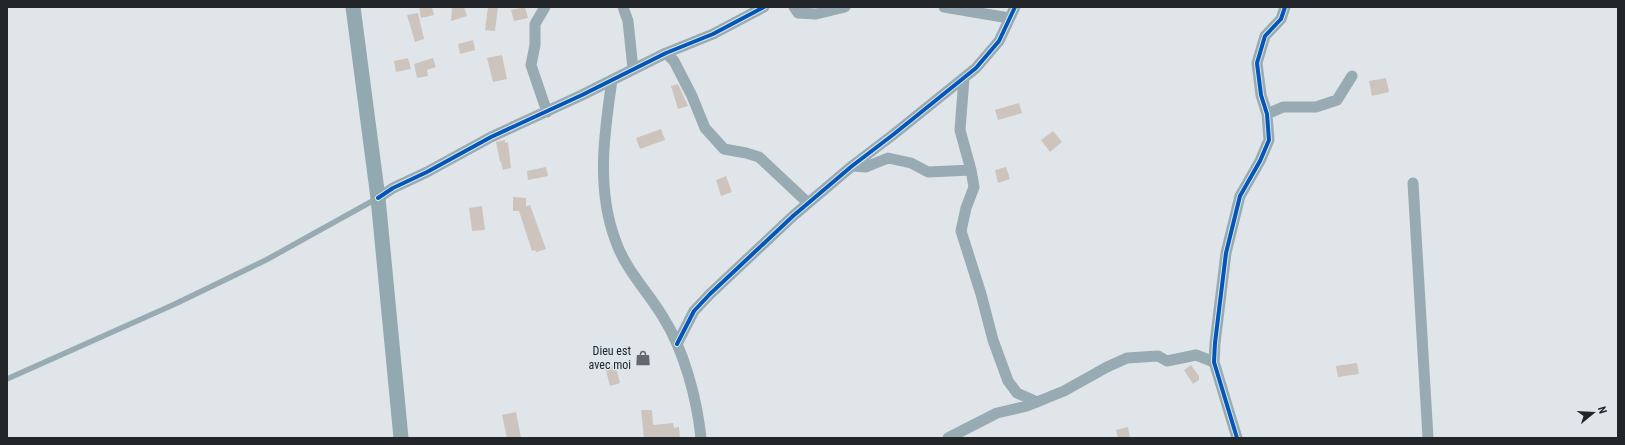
<svg xmlns="http://www.w3.org/2000/svg" width="1625" height="445" font-family="'Roboto Condensed',sans-serif">
	<style>
		.building { fill: #cdc4bd }
		.lines { fill: none; stroke-linecap: round; stroke-linejoin: round }
		.service { stroke: #99abb2; stroke-width: 5.5 }
		.minor { stroke: #99abb2; stroke-width: 11 }
		.secondary { stroke: #92a9af; stroke-width: 15 }
		.cycleway-casing { stroke: #dce6ee; stroke-width: 6 }
		.cycleway { stroke: #0057b8; stroke-width: 4 }
		.labels { text-anchor: middle; stroke-width: 3; stroke-linejoin: round; paint-order: stroke }
		.poi-label { font-size: 12px; fill: #232629; stroke: #dce6ee; text-anchor: end }
	</style>
	<rect width="100%" height="100%" fill="#e0e5ea"/>
	<path class="building" d="M419,7H432L434,15L421,18Z
		M452,7H464L467,16L451,21Z
		M488,7H498L495,31L485,30Z
		M525,7L528,18L514,21L511,10Z
		M418,13L424,39L415,42L407,15Z
		M473,40L475,50L460,54L458,44Z
		M502,55L507,79L493,82L487,58Z
		M408,58L411,69L396,72L394,61Z
		M433,58L436,67L427,70L428,76L417,78L414,64Z
		M1386,78L1389,92L1372,96L1369,81Z
		M678,84L688,106L678,109L671,86Z
		M1019,103L1022,113L998,120L995,110Z
		M661,129L665,140L640,149L636,138Z
		M1053,131L1062,142L1050,152L1041,140Z
		M505,140V143L508,142L511,168L503,170L501,162H500L496,142Z
		M546,167L548,176L528,180L527,171Z
		M1006,167L1010,179L998,183L995,170Z
		M726,176L732,192L721,196L716,180Z
		M513,197L526,198V206L530,205L546,249L536,252L535,250L532,251L519,211H513Z
		M482,206L485,230L472,231L469,208Z
		M1357,363L1359,374L1338,377L1336,366Z
		M615,364L620,383L610,386L605,367Z
		M1191,365L1199,376V380L1193,384L1184,370Z
		M641,410H652L653,425L673,423L674,428L679,427L680,438H644Z
		M516,412L521,438H507L502,415Z
		M1128,427L1130,438H1118L1116,430Z"/>
	<g class="lines">
		<path class="service" d="M7,379L175,304L266,260L376,199"/>
		<path class="minor" d="M545,7L535,24V45L531,65L547,112
			M623,7L628,21L633,69
			M794,7L798,13L816,14L845,7
			M944,7L1009,18
			M666,53L674,61L692,96L705,128L724,149L746,153L759,157L808,203
			M964,78L960,130L971,170L974,187L966,208L961,231L981,294L993,340L1008,381L1017,393L1037,402
			M612,80C604,134 596,190 616,242C626,270 648,292 663,317C684,350 697,399 701,438
			M1267,114L1283,107H1316L1337,100L1352,76
			M852,166L866,167L888,158L911,163L928,172L971,170
			M1413,183L1428,438
			M378,198L393,188L427,172L491,137L582,95L666,53L713,34L764,7
			M677,344L694,311L710,294L793,216L852,166L894,134L976,68L999,41L1015,7
			M948,438L997,413L1027,406L1064,391L1107,367L1127,358L1158,356L1167,361L1196,355L1214,362
			M1237,438L1214,362L1215,343L1226,253L1240,196L1260,161L1269,140L1267,114L1261,95L1257,63L1265,36L1281,19L1285,7"/>
		<path class="secondary" d="M353,7L378,198L401,438"/>
		<defs>
			<path id="cycleway" d="M378,198L393,188L427,172L491,137L582,95L666,53L713,34L764,7
				M677,344L694,311L710,294L793,216L852,166L894,134L976,68L999,41L1015,7
				M1237,438L1214,362L1215,343L1226,253L1240,196L1260,161L1269,140L1267,114L1261,95L1257,63L1265,36L1281,19L1285,7"/>
		</defs>
		<use href="#cycleway" class="cycleway-casing"/>
		<use href="#cycleway" class="cycleway"/>
	</g>
	<defs>
		<symbol id="shop-bare" viewBox="-9 -9 18 18"><path d="M-5-2.5h2.3a2.7 3.5 0 0 1 5.4 0H5L5.5 6h-11ZM-1.5-2.5h3a1.5 2.3 0 0 0-3 0Z" fill="#65696d" stroke="#dce6ee" stroke-width="2.5" paint-order="stroke"/></symbol>
	</defs>
	<g fill-rule="evenodd">
		<use href="#shop-bare" x="632" y="347" width="22" height="22"/>
	</g>
	<g class="labels">
		<g class="poi-label">
			<text x="631" y="355">Dieu est<tspan x="631" dy="14">avec moi</tspan></text>
		</g>
	</g>
	<rect width="1625" height="445" fill="none" stroke="#232629" stroke-width="16"/>
	<g transform="translate(1593 413) rotate(72)" stroke="#dce6ee" stroke-width="3" paint-order="stroke">
	<path d="M0-3L7 15L0 10L-7 15Z" fill="#232629"/>
	<text y="-6" font-size="11" font-weight="bold" text-anchor="middle" fill="#232629">N</text>
	</g>
</svg>
